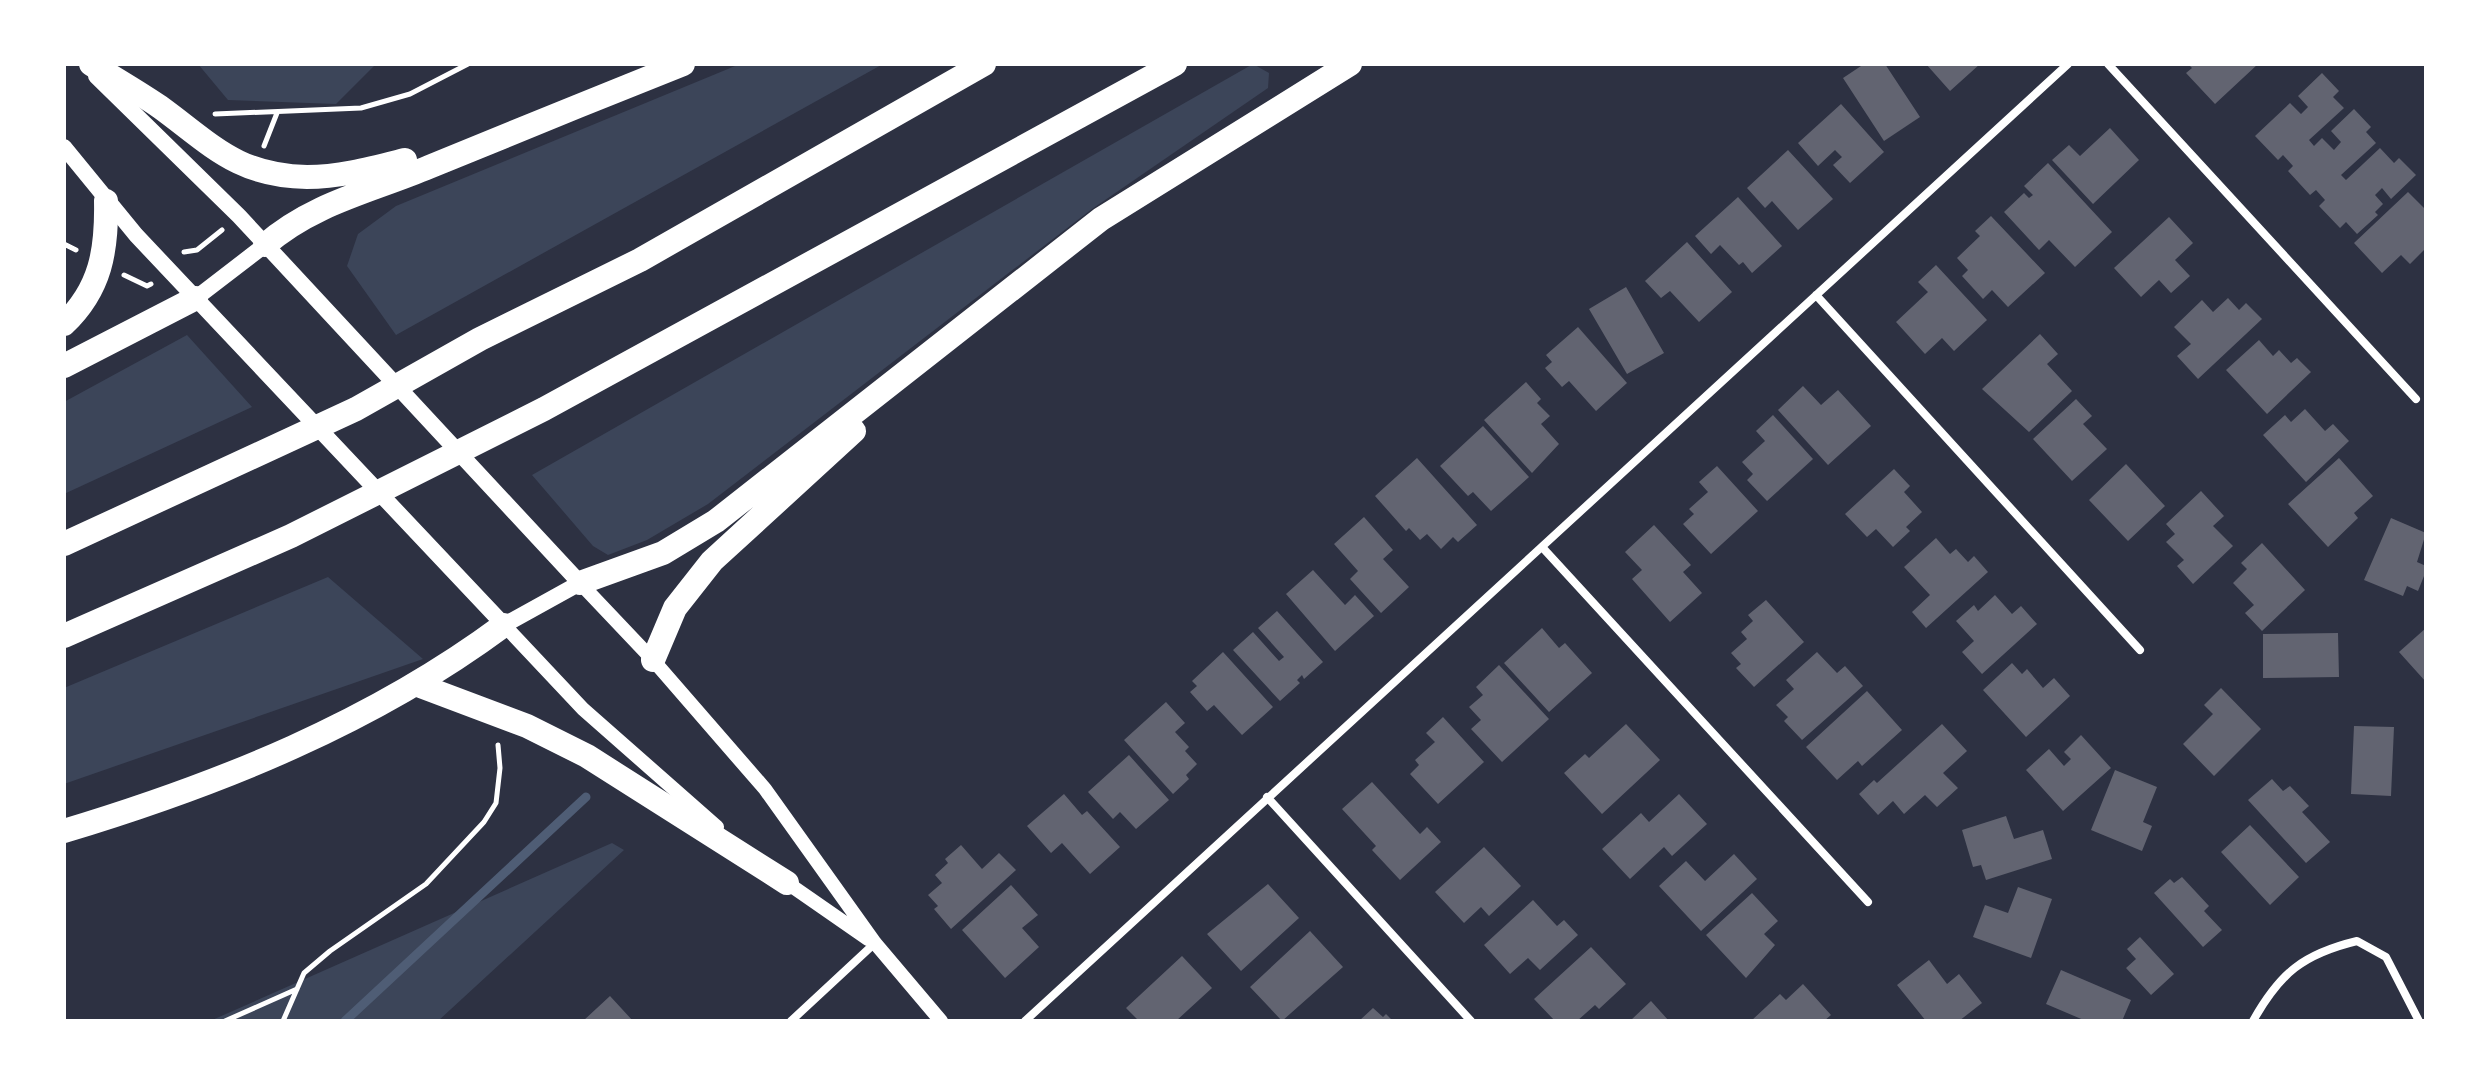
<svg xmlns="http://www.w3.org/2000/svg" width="2490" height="1085" font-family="'Fira Sans Condensed',sans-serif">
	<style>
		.green { fill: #3c4559 }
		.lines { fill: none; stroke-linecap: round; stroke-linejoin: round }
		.stream { stroke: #4f5d75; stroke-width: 9 }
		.building { fill: #626471 }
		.path { stroke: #fff; stroke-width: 5 }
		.minor { stroke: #fff; stroke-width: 8 }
		.tertiary { stroke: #fff; stroke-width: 14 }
		.secondary { stroke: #fff; stroke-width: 16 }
		.motorway { stroke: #fff; stroke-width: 24 }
	</style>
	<rect width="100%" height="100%" fill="#2d3142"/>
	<path class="green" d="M198,64H376L336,104L228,100Z
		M740,64H883L396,335L347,266L358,234L396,206Z
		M1253,64L1269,73L1268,88L1092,209L708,504L647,540L608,555L593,546L532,475Z
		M187,335L252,407L64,494V402Z
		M328,577L423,659L64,784V688Z
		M612,843L624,850L438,1021H210Z"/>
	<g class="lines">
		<path class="stream" d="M345,1021L586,797"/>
	</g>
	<path class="building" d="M1864,64H1885L1920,117L1884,141L1843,78Z
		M1926,64H1980L1950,91Z
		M2188,64H2258L2215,104L2186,73L2192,68Z
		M2322,73L2339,91L2333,97L2344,108L2309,140L2314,146L2322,138L2334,150L2341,142L2331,131L2354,109L2371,127L2366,132L2376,143L2341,175L2346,180L2380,148L2394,163L2399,158L2416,175L2391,199L2382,188L2375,195L2383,204L2375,212L2378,215L2357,234L2346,222L2340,228L2319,206L2325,200L2316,190L2310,195L2288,171L2293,166L2283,155L2278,160L2255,136L2290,103L2301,114L2308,107L2298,96Z
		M1841,104L1884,152L1850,183L1833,165L1842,157L1835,150L1818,166L1798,143Z
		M2110,128L2139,160L2093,204L2052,160L2069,145L2080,156Z
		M1788,150L1833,199L1798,230L1772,201L1765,208L1747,188Z
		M2048,163L2112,232L2075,267L2049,240L2039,250L2004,212L2024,193L2029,198L2033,195L2024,186Z
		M2408,192L2426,210V248L2410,264L2401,255L2382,273L2354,243Z
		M1738,197L1782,246L1752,273L1743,262L1739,265L1720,245L1711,254L1695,236Z
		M1991,216L2045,273L2008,307L1992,290L1983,299L1962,276L1968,270L1957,258L1980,236L1975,231Z
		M2169,217L2193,243L2175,260L2190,276L2171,293L2159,280L2141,297L2114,268Z
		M1687,242L1732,292L1699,322L1670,291L1661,298L1645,281Z
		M1936,265L1987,320L1954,351L1942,338L1925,354L1896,322L1928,292L1918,282Z
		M1626,287L1664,353L1627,374L1589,309Z
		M2228,298L2239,310L2246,303L2262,319L2198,379L2177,356L2191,344L2174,327L2202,300L2213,312Z
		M1578,327L1627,383L1596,411L1569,381L1562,387L1545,368L1552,362L1546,355Z
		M2040,334L2058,354L2047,364L2072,391L2029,432L1982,389Z
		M2259,340L2273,356L2279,350L2291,363L2297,358L2311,372L2267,414L2226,370Z
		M1526,382L1541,399L1537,403L1550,416L1541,424L1559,444L1532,473L1484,420Z
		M1803,386L1821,405L1838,390L1871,426L1828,465L1778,410Z
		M2076,399L2092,416L2083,424L2107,449L2072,481L2033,439Z
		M2305,409L2325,431L2333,424L2349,441L2306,482L2263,435L2285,415L2291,422Z
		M1773,415L1813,459L1767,501L1747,480L1753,474L1742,462L1765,441L1756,431Z
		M1483,426L1529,477L1491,511L1473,492L1468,496L1440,466Z
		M1417,458L1477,525L1458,542L1453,537L1441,549L1427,534L1420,540L1409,528L1406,531L1375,496Z
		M2339,458L2373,496L2354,513L2358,518L2328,547L2288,504Z
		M2126,464L2165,506L2128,541L2089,500Z
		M1717,466L1758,511L1711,554L1683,524L1694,514L1689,509L1708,492L1699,482Z
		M1894,469L1910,486L1904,492L1922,512L1906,527L1910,531L1893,547L1876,529L1867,537L1845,514Z
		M2201,491L2224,516L2213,526L2233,546L2193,584L2177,566L2184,560L2166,542L2175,534L2166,524Z
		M1364,517L1393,550L1383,559L1409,587L1381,613L1350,579L1358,571L1334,544Z
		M2391,518L2426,533L2417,562L2426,566V571L2418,591L2407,586L2403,596L2364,580Z
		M1654,525L1691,565L1683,572L1702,593L1670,622L1632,579L1642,570L1625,552Z
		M1936,538L1950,554L1956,549L1968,562L1974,556L1988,572L1926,628L1912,612L1930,595L1904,567Z
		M2262,543L2305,590L2262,631L2245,613L2254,605L2233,583L2247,569L2241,563Z
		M1313,570L1345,605L1355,595L1374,616L1335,651L1286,594Z
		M1995,595L2012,614L2021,606L2037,624L1982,674L1962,652L1974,641L1956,621L1974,605L1978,611Z
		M1766,600L1804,642L1754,687L1736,668L1741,664L1731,653L1747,639L1741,632L1753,621L1748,615Z
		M1277,611L1323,662L1304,679L1302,675L1297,680L1300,683L1280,701L1233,650L1253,632L1279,661L1284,657L1258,628Z
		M1542,628L1559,648L1565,643L1592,673L1549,712L1504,663Z
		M2426,628V682L2399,652Z
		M2338,633L2339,677L2263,678V634Z
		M1223,652L1273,707L1242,735L1214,705L1207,711L1190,692L1197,686L1192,681Z
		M1817,652L1837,673L1845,666L1863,686L1802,740L1784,721L1788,717L1776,705L1794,689L1786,680Z
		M2012,663L2022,674L2027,669L2043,688L2054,678L2070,696L2026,737L1983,690Z
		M1499,665L1549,719L1502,762L1471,729L1481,720L1469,707L1483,695L1476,687Z
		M2221,688L2261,729L2214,776L2183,744L2213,714L2204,705Z
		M1867,691L1902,730L1862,766L1858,761L1837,780L1806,747Z
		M1166,702L1185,723L1175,732L1189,747L1185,751L1197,764L1186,775L1189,779L1173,794L1124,740Z
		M1443,717L1484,762L1438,804L1410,774L1419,765L1415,760L1435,742L1426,733Z
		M1626,724L1660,760L1602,814L1564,773L1585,754L1589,758Z
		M1942,724L1967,751L1943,773L1958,788L1937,807L1925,795L1904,814L1893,801L1878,815L1859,794L1874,780L1877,783Z
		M2354,726L2394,727L2391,796L2351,794Z
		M2081,735L2111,768L2063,811L2026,770L2049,749L2064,766L2071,759L2064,752Z
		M1129,755L1169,800L1136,829L1120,812L1113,819L1088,792Z
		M2115,770L2157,787L2143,822L2152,826L2142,851L2091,830Z
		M2272,779L2283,791L2290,786L2309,806L2302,812L2330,842L2306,863L2248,800Z
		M1372,782L1420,834L1427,827L1441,842L1400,880L1372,850L1376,846L1342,809Z
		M1064,794L1082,815L1087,811L1120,847L1090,874L1062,843L1051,853L1027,826Z
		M1679,794L1707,824L1672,856L1664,847L1630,879L1602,849L1641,813L1649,822Z
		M2006,816L2014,839L2043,830L2052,859L1986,880L1981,865L1973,867L1962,830Z
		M2250,825L2299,877L2270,905L2221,852Z
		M961,845L982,869L999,853L1016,870L951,929L934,909L938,906L928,895L942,883L935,875L948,863L945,859Z
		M1484,847L1521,886L1489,916L1481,907L1464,923L1435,892Z
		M1734,854L1757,879L1701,931L1659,886L1686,861L1705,881Z
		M2182,877L2209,906L2204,911L2222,930L2203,947L2154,893L2170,879L2174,883Z
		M1268,884L1299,918L1241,971L1207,934Z
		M1011,885L1038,915L1022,928L1039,947L1005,978L962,930Z
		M2018,887L2052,899L2031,958L1973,937L1985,905L2008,913Z
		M1752,893L1778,921L1764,934L1775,945L1746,978L1706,935Z
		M1533,900L1557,926L1564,920L1578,935L1540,970L1528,958L1510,974L1484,945Z
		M1310,931L1343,967L1282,1021L1250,987Z
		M2140,937L2174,974L2151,995L2126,968L2136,959L2127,949Z
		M1591,947L1626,984L1599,1009L1595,1005L1577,1021H1555L1534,999Z
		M1182,956L1212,988L1176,1021H1139L1126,1008Z
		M1929,960L1947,984L1959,974L1982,1003L1959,1021H1926L1897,985Z
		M2061,970L2131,1000L2122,1021H2086L2046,1004Z
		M1803,984L1831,1015L1824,1021H1751L1780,994L1786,1000Z
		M610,996L633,1021H583Z
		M1651,1001L1669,1021H1630Z
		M1373,1008L1383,1017L1386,1014L1393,1021H1359Z"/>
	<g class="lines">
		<path class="path" d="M215,114L361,108L410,94L468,64
			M264,146L277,113
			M64,244L76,250
			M184,252L197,250L222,230
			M124,275L147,286L151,284
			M225,1021L297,989
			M283,1021L304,973L330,951L426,884L484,822L496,803L500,768L498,745"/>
		<path class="minor" d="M2108,64L2416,399
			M1816,295L2140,650
			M1542,547L1868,902
			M1267,797L1471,1021
			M791,1021L875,943
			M1025,1021L2068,64
			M2253,1021C2280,973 2303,954 2357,941L2386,957L2419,1021"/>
		<path class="tertiary" d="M580,583L653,660L765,789L875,943L941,1021
			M504,625L583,709L717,827
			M783,880L868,939"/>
		<path class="secondary" d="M64,147L136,235L504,625L580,583L239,216L96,76
			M196,298L265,245"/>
		<path class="motorway" d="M91,64C114,78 138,92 160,107C211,144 237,176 307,177C340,177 373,168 405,160
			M265,245C313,203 372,191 429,167C514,132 598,98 683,64
			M64,324C101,289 107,250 106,201
			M64,366L196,298
			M64,544L356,409L480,339L640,260L984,64
			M580,583L663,553L716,521L1101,219L1350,64
			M64,636L291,536L544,409L1175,64
			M653,660L675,608L712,561L854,431
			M418,685L527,726L587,756L787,883
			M64,831C220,784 372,723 504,625"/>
	</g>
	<rect width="2490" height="1085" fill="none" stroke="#ffffff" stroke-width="132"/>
</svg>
